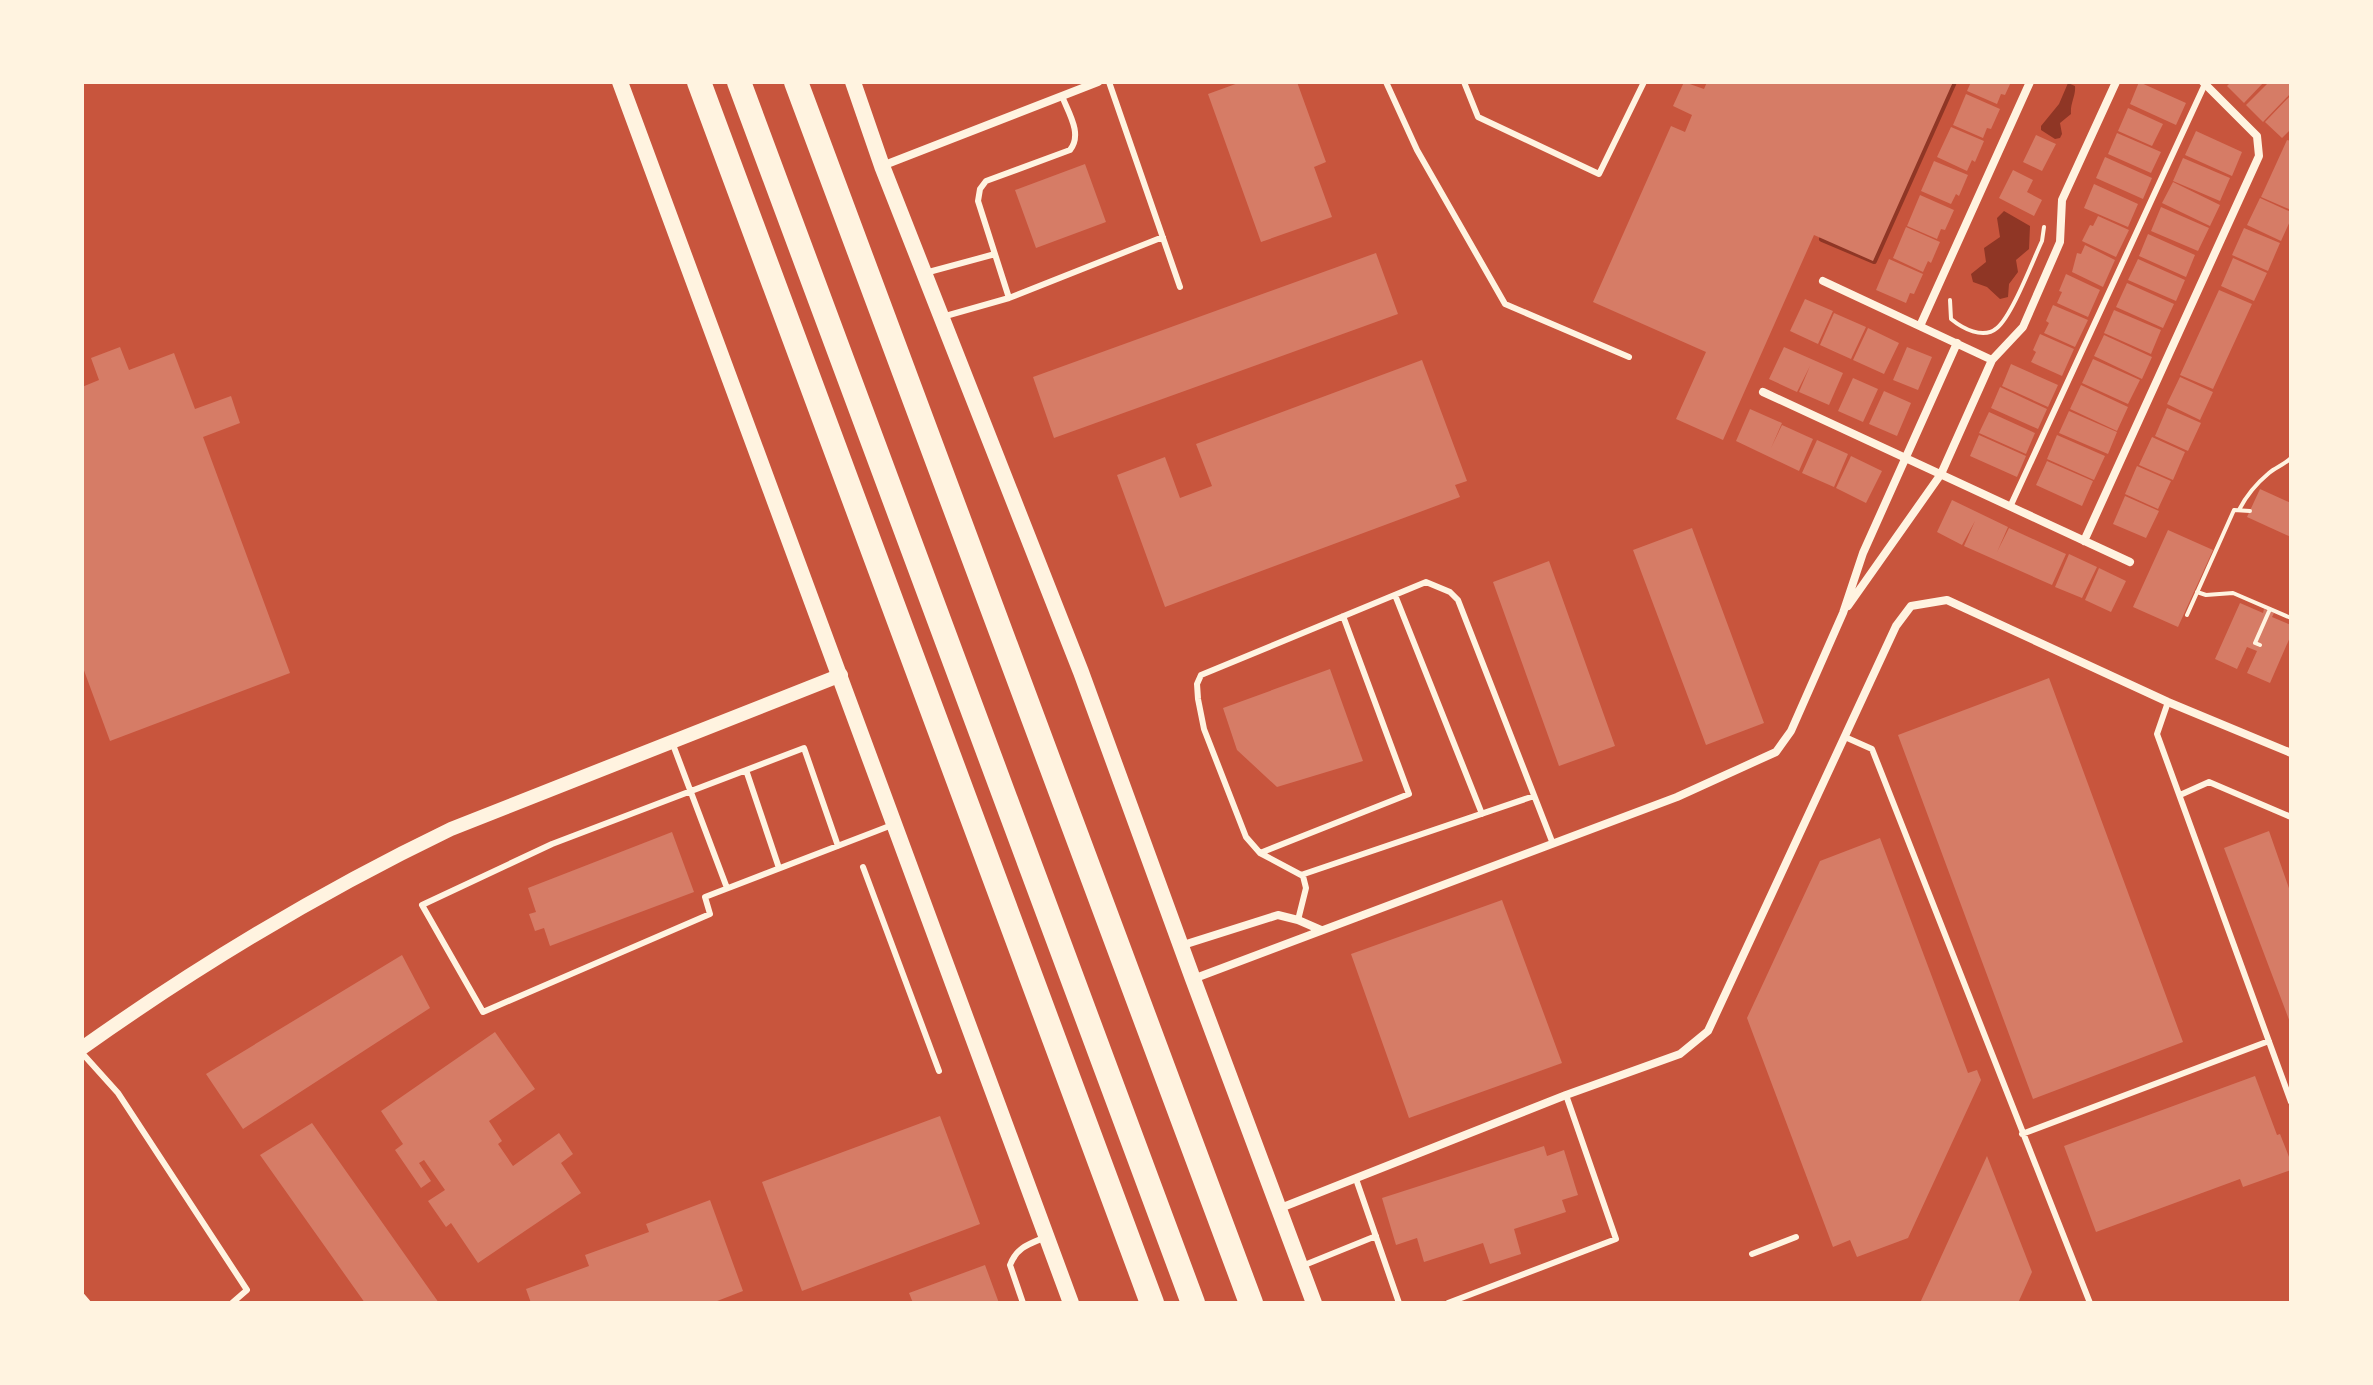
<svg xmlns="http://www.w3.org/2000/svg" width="2373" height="1385" font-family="'Open Sans',sans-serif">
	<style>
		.water { fill: #8f3625 }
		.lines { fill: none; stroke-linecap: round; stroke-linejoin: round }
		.stream { stroke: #8f3625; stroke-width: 6 }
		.building { fill: #d67c66 }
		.path { stroke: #fff3e0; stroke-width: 4 }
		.service { stroke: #fff3e0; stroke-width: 6 }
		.minor { stroke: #fff3e0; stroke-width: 8 }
		.tertiary { stroke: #fff3e0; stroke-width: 14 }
		.secondary { stroke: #fff3e0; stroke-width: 16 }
		.motorway { stroke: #fff3e0; stroke-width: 24 }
	</style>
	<rect width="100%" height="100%" fill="#c8553d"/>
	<path class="water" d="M2068,83L2075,86C2076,96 2070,103 2071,114L2060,123L2062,134L2060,138L2055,139L2041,130V126L2059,104Z
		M2004,211L2030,226L2029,249L2016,260L2018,272L2009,284L2008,297L2000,299L1987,287L1973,282L1971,274L1986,262L1984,248L2000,237L1997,218Z"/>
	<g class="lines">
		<path class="stream" d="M1822,239L1874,261L1954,82"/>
	</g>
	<path class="building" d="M1241,82H1297L1326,162L1314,167L1332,217L1261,242L1208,94Z
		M1684,82L1704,89L1707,82H1953L1873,261L1814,235L1723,440L1676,419L1706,352L1593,302L1671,126L1685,132L1692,115L1673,106Z
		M1971,82H2011L2005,95L2001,94L1997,104L1967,91Z
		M2139,82L2186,103L2176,125L2130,104Z
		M2231,82H2264L2244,103L2227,86Z
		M2269,82H2291V93L2263,122L2246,105Z
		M1966,94L2000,109L1991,129L1987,128L1983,138L1953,125Z
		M2291,95V129L2282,138L2265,122Z
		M2128,108L2163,124L2152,146L2118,131Z
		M1951,127L1984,141L1975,162L1972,160L1967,171L1937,157Z
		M2196,131L2242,152L2232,176L2185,155Z
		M2117,133L2161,152L2151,173L2108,154Z
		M2036,135L2056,144L2042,171L2023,162Z
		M2287,140L2291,141V210L2261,197Z
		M2105,157L2152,178L2143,199L2096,178Z
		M2183,158L2230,178L2220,201L2173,181Z
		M1934,161L1968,175L1959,196L1956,194L1951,204L1921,191Z
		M1085,164L1106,222L1036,248L1015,190Z
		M2013,170L2033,180L2027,192L2042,200L2034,216L1999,198Z
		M2173,182L2220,205L2210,226L2162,203Z
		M2094,184L2138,204L2128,227L2084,208Z
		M1920,195L1954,210L1945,230L1941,229L1937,239L1907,226Z
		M2260,198L2291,212V219L2281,241L2247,225Z
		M2161,207L2209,228L2198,251L2151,231Z
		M2098,216L2129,230L2116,257L2082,241L2090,225L2093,226Z
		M1906,227L1940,242L1931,263L1928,261L1923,272L1893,258Z
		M2244,228L2280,243L2268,271L2232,255Z
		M2148,234L2195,255L2186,277L2139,256Z
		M2085,245L2115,260L2103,287L2072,272L2077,253L2081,254Z
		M1376,253L1398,314L1054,438L1033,377Z
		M2233,258L2267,273L2254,301L2221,286Z
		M1889,259L1923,274L1914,294L1910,293L1906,303L1876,290Z
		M2138,259L2185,280L2176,301L2128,280Z
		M2066,274L2100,290L2088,317L2057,303L2062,292L2059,291Z
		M2127,283L2174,304L2163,328L2116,307Z
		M2219,290L2252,304L2213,389L2180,375Z
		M1805,299L1833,311L1818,344L1790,331Z
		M2053,305L2088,320L2075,347L2044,333L2049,323L2046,321Z
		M2114,310L2161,330L2151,354L2104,333Z
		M1834,313L1866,327L1851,359L1820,345Z
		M1868,328L1899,343L1884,374L1853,360Z
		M2040,334L2074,349L2062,376L2031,362L2036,352L2033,350Z
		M2104,335L2152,357L2142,379L2094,356Z
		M120,347L129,370L174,353L195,409L231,396L240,423L203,437L290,673L110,741L82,665V387L99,380L91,358Z
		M1784,347L1843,373L1829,405L1799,392L1810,366L1797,392L1769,379Z
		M1907,347L1932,357L1918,390L1893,380Z
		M2093,359L2140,380L2128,404L2082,383Z
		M1422,360L1467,481L1455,485L1460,497L1165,607L1117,475L1165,457L1180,498L1212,486L1196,444Z
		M2011,364L2058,385L2048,407L2002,386Z
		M2180,377L2213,392L2200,420L2167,404Z
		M1853,378L1878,389L1863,422L1838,411Z
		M2081,385L2128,407L2117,431L2070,409Z
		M2000,387L2047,409L2038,429L1991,408Z
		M1884,391L1911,403L1897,436L1869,424Z
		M2167,408L2201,423L2188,451L2155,436Z
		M1750,409L1782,423L1771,448L1782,425L1813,439L1799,471L1736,441Z
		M2069,411L2117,432L2108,454L2059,433Z
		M1989,412L2035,433L2026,454L1979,433Z
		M1979,435L2026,456L2017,477L1970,456Z
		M2057,435L2105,456L2094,480L2047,459Z
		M2152,437L2185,452L2173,480L2139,465Z
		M1817,440L1848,454L1834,487L1802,473Z
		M1851,456L1882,471L1866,503L1836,488Z
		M2047,461L2093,481L2082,506L2036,485Z
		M2137,466L2171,481L2158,509L2125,494Z
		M2260,489L2291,503V537L2247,517Z
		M2125,496L2159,511L2146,538L2113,524Z
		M1952,500L2008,527L1997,552L2009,528L2066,554L2052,585L1964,546L1975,521L1962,545L1937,532Z
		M1692,528L1764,723L1706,745L1633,550Z
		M2168,530L2213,550L2178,627L2133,607Z
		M2069,554L2097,567L2082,598L2055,587Z
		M1549,561L1615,746L1559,766L1493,582Z
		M2099,568L2126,581L2111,612L2085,600Z
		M2240,603L2263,613L2264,609L2274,613L2272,617L2291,625V635L2270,683L2247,673L2257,651L2247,647L2237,669L2215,659Z
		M1330,669L1363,761L1277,787L1237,750L1223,708Z
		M2049,678L2183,1042L2033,1099L1898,735Z
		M2269,831L2291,894V1025L2224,848Z
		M672,832L694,892L550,946L544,928L535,931L529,914L536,912L528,888Z
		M1880,838L1968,1073L1977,1070L1981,1080L1908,1238L1857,1257L1850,1240L1833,1247L1747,1018L1820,861Z
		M1502,900L1562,1063L1409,1118L1351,954Z
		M402,955L430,1008L243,1129L206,1074Z
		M495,1032L535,1089L489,1121L502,1141L498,1144L513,1166L559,1133L573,1154L561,1163L581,1193L478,1263L451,1223L446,1227L428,1201L445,1190L424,1160L419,1163L431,1181L421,1188L395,1150L403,1144L381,1111Z
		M2255,1076L2277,1135L2280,1134L2291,1162V1170L2243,1187L2240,1179L2096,1232L2064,1146Z
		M940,1116L980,1224L802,1291L762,1182Z
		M312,1123L439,1303H365L260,1155Z
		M1544,1146L1547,1156L1564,1150L1578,1195L1562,1200L1566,1212L1514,1229L1521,1254L1490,1264L1483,1243L1424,1262L1417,1238L1396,1245L1382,1198Z
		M1987,1156L2032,1272L2018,1303H1920Z
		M710,1200L743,1291L712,1303H531L526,1289L589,1266L585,1255L649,1232L646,1224Z
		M985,1265L999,1303H913L909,1293Z"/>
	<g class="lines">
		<path class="path" d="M1950,300L1951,319C1962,328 1983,340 1997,328C2012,316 2033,260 2042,241L2044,227
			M2239,510C2246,496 2257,483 2269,473C2276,467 2284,465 2291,458
			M2197,592L2206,595L2233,593L2291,618
			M2187,615L2234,510L2250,511
			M2260,645L2255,643L2270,609"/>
		<path class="service" d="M1109,82L1180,287
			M1386,82L1417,150L1505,304L1629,357
			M1464,82L1478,117L1599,174L1644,82
			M925,273L995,254
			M1009,298L978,201L980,189L986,181L1070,150C1083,134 1068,112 1062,96
			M942,317L1009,298L1163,237
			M2010,507L2205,84
			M1395,595L1482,814
			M2168,702L2157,734L2291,1102
			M1845,737L1872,749L2090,1303
			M672,742L727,888
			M746,770L779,868
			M2180,795L2209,782L2291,817
			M838,846L804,748L552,844L422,905L483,1012L710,914L705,897L874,832L892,825
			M1260,853L1409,794L1343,616
			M863,867L939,1071
			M1301,875L1534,796
			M1298,920L1306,888L1303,876L1260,853L1246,837L1204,729L1198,699L1197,684L1201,675L1426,582L1450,592L1458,600L1553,844
			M82,1053L118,1093L247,1290L232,1303
			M2022,1134L2269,1041
			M1356,1179L1399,1303
			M1752,1254L1796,1237
			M1302,1266L1376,1236
			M82,1296L88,1303
			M1023,1303L1010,1265C1017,1247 1029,1244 1046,1237
			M1448,1303L1616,1239L1566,1095"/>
		<path class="minor" d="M882,166L1098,82
			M1823,281L1992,360
			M1920,326L2030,82
			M1763,392L2130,562
			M2084,541L2259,156L2257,136L2203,82
			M1848,606L1941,474L1992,360L2023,327L2060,242L2062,200L2116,82
			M1180,946L1278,915L1298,920L1321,930
			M1193,979L1677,797L1776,752L1791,731L1843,613L1863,553L1957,343
			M1278,1209L1566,1095L1680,1054L1708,1031L1896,626L1911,606L1947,600L2168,702L2291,753"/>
		<path class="tertiary" d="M82,1048C199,965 322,891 451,829L841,675"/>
		<path class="secondary" d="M620,82L1071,1303
			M853,82L882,166L1081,672L1193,979L1314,1303"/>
		<path class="motorway" d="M699,82L1152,1303
			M739,82L1193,1303
			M796,82L1251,1303"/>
	</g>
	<rect width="2373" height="1385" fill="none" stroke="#fff3e0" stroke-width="168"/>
</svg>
